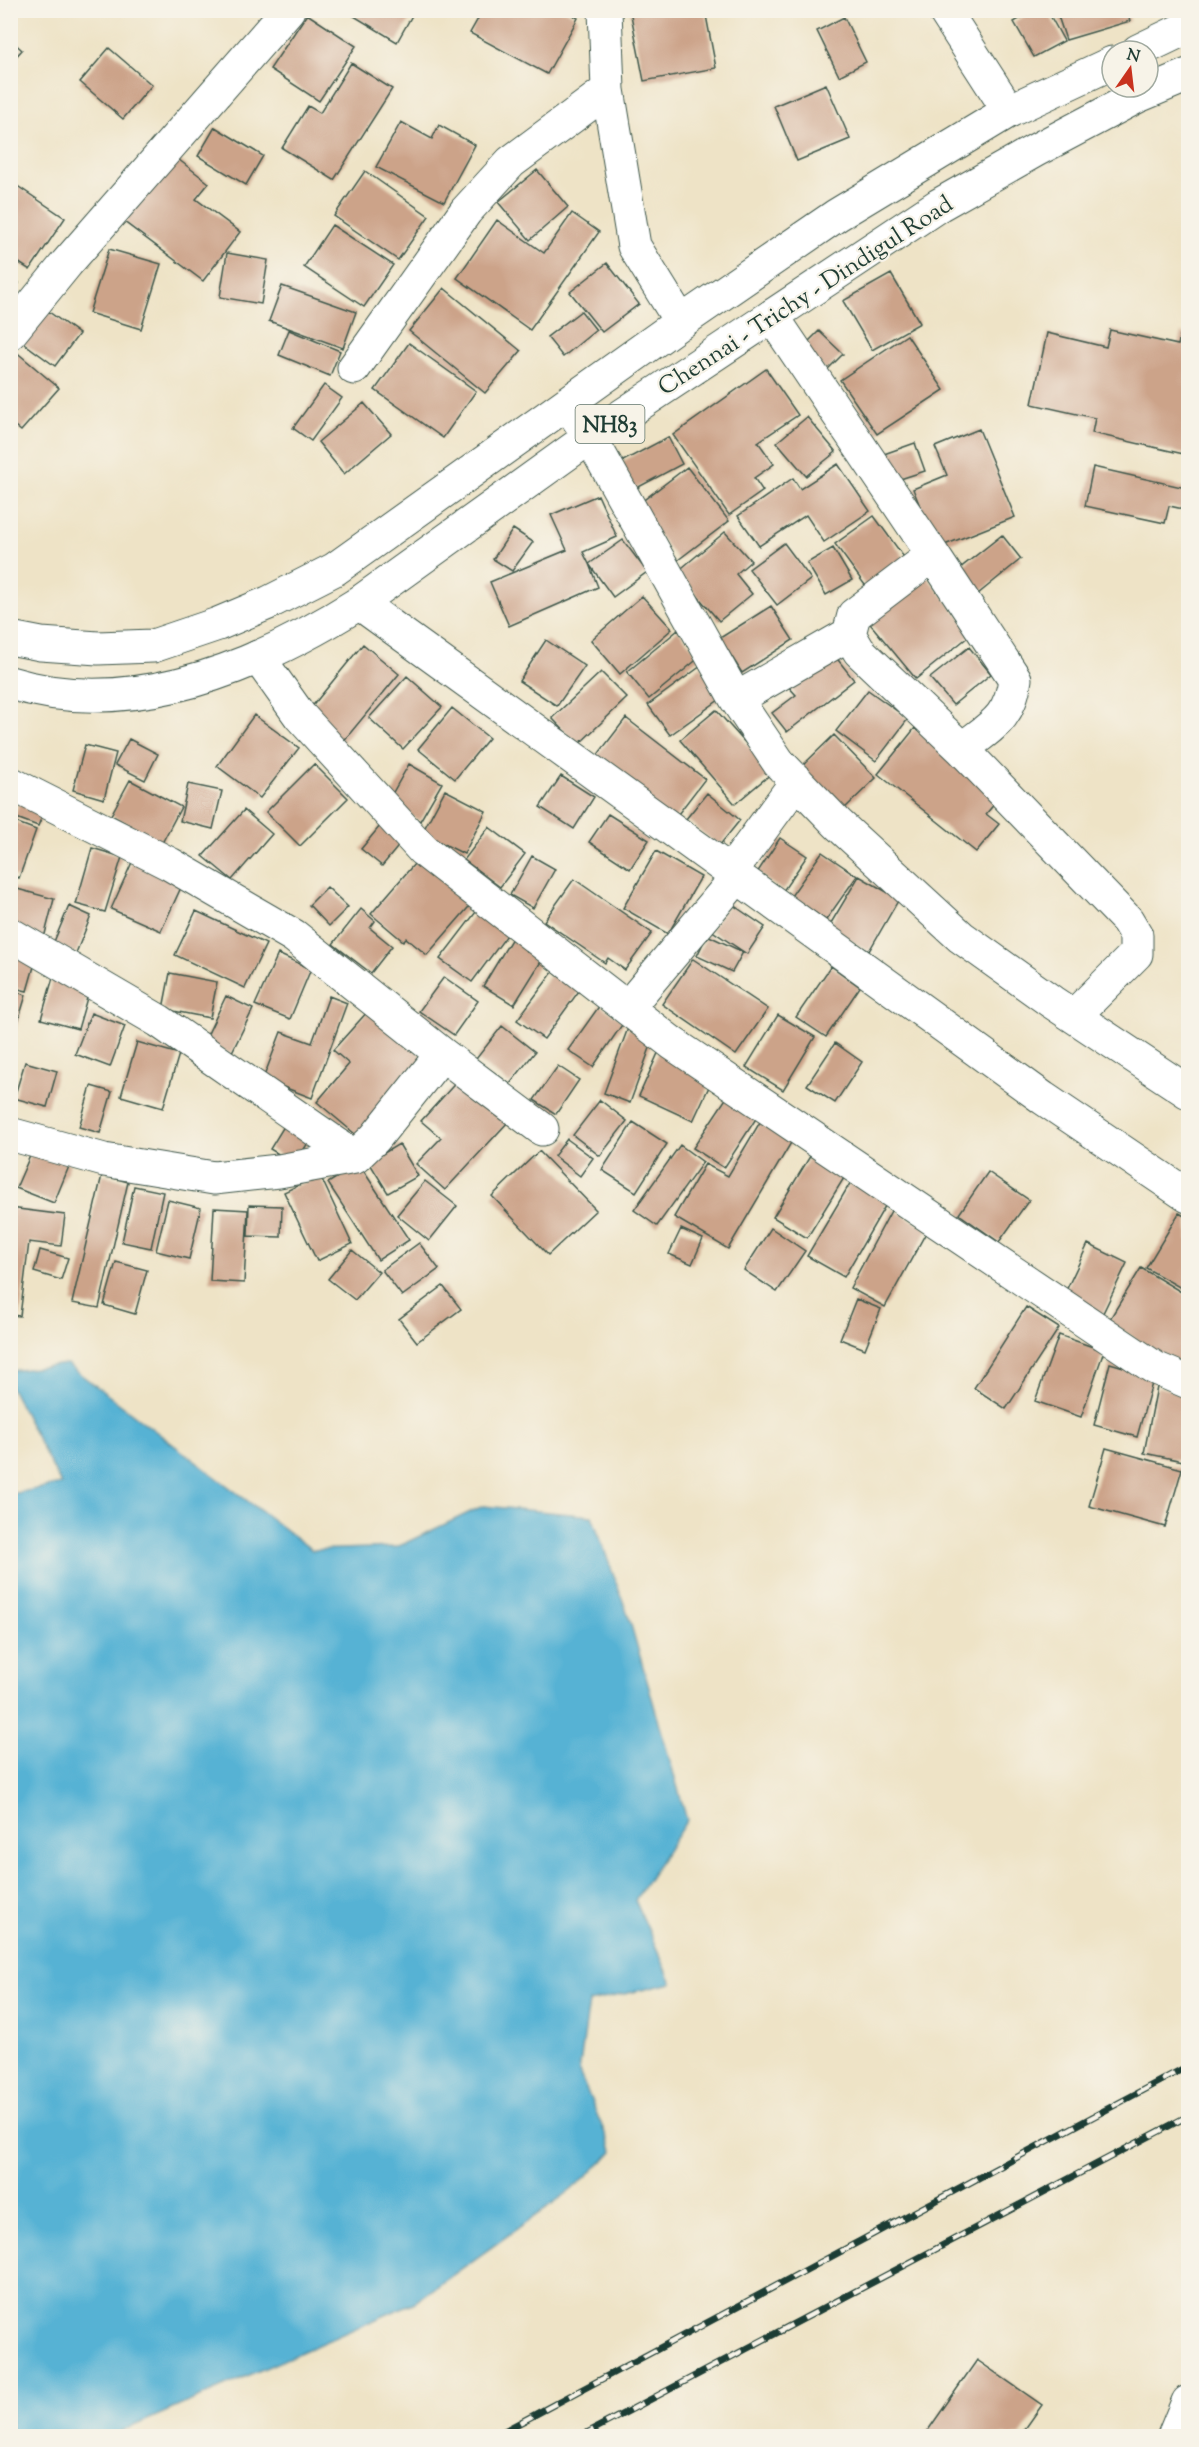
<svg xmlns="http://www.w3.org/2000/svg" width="1199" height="2447" font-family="'Sorts Mill Goudy',serif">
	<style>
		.water { fill: #56b2d4; stroke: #3a7884; stroke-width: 1.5 }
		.building { fill: #cca389 }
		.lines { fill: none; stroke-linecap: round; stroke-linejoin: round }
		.minor-casing { stroke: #3e564a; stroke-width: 35 }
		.highway-casing { stroke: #3e564a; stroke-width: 35 }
		.minor { stroke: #fff; stroke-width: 33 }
		.highway { stroke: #fff; stroke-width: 33 }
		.rail-casing { stroke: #1f3d34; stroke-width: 7 }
		.rail { stroke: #f7f3e8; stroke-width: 4.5; stroke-dasharray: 14; stroke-linecap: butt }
		.labels { text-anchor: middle; stroke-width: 4.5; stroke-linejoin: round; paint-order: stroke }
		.shield { fill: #f7f3e8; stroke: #60746a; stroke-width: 1.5 }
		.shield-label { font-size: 22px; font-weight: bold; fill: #1f3d34 }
		.street-label { font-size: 24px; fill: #1f3d34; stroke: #f7f3e8 }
	</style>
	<rect width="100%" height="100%" fill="#f7f3e8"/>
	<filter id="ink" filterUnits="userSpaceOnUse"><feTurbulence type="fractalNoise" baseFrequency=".0167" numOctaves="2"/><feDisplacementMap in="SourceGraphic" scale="12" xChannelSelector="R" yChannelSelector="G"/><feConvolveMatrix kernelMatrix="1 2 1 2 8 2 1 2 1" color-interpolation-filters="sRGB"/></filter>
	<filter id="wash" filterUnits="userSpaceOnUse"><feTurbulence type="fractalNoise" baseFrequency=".008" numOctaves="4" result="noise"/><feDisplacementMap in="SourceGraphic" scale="24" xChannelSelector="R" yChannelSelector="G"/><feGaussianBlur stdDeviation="1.35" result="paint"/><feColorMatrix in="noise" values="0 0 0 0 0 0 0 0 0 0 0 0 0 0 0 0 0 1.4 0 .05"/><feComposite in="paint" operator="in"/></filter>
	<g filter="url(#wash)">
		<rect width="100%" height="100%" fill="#eee3c6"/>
		<path class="water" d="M67,1364L312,1550L397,1547L483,1506L592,1516L629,1618L687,1820L635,1900L672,1983L589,2002L579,2072L613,2152L570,2191L415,2302L111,2436H11V1494L61,1484L11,1388V1371Z"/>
		<g id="blocks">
			<path class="building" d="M344,10H415L397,42Z
				M483,10H565L578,18L547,74L470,33Z
				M630,10H705L716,68L644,81Z
				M1035,10H1047L1064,41L1034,57L1014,22Z
				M1056,10H1127L1130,21L1066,40Z
				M307,14L356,46L319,101L270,69Z
				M844,17L866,62L839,76L817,31Z
				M10,39L22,50L10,63Z
				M109,48L152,85L123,119L80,82Z
				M351,63L392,89L334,180L282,148L308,106L320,113Z
				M826,84L850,139L797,161L774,106Z
				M401,122L432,139L439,125L475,145L444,202L376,167Z
				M215,127L263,156L246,185L198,156Z
				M174,156L209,183L196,199L240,232L203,281L123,221Z
				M537,170L568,207L530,240L498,202Z
				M365,171L429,216L398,260L334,216Z
				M10,181L65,218L30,270L10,257Z
				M572,213L599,232L530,330L457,278L497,220L544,253Z
				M332,225L393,265L364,307L304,267Z
				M109,249L161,264L141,329L89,313Z
				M227,253L268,260L261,304L220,297Z
				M607,263L639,304L602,332L570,292Z
				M891,274L920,323L872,350L843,301Z
				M10,276L19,283L10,293Z
				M282,286L356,312L343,348L269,321Z
				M444,288L521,351L485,393L409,331Z
				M45,309L79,334L55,366L21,341Z
				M581,311L596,330L563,357L547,337Z
				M289,330L340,351L330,376L279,355Z
				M1110,330L1178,345L1181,333L1188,335V455L1092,433L1095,418L1032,404L1047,333L1106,347Z
				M819,331L843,354L826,371L802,348Z
				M907,335L944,390L877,434L840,380Z
				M409,343L476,391L443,438L375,390Z
				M14,350L59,388L21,431L10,422V354Z
				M766,369L798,415L758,442L774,464L754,478L763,491L729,515L673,435Z
				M324,385L342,398L311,441L293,428Z
				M364,403L391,434L344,474L318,442Z
				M807,417L836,452L806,476L777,442Z
				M979,429L1015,517L937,548L913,489L947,475L935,447Z
				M668,437L682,464L635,489L621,462Z
				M915,443L925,471L894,481L884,454Z
				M838,464L870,511L824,542L806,515L759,546L738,516L793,478L800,489Z
				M687,467L729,521L678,560L636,506Z
				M1093,467L1186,488L1184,495H1188V510L1169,506L1165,523L1085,506Z
				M598,495L617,537L583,552L589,564L623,540L647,572L613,597L589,564L598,587L509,626L490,582L567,550L551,515Z
				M874,516L909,564L870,592L835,544Z
				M513,529L533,542L512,571L493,559Z
				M725,532L751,561L736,574L752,594L719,621L677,572Z
				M1002,535L1021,559L978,594L959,569Z
				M784,543L811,579L777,605L749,569Z
				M833,548L852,580L826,595L807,563Z
				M924,573L973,633L916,679L867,620Z
				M642,596L672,629L620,674L591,640Z
				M771,606L793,640L742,673L720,638Z
				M678,630L700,657L649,699L627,672Z
				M546,640L585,666L557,706L519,681Z
				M363,644L399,674L342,743L306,714Z
				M969,647L991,674L953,705L930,678Z
				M831,651L854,680L787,732L772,713L796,695L787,685Z
				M701,666L723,697L670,735L648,705Z
				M601,672L627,698L578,745L552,718Z
				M407,676L442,707L403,749L369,718Z
				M868,690L908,719L876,761L836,731Z
				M452,708L489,738L455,779L418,749Z
				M716,710L772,773L735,804L680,740Z
				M254,715L299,748L260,798L217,766Z
				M626,718L705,779L672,822L593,761Z
				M915,728L1001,796L986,814L999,824L976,852L878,774Z
				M834,735L876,778L842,811L800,768Z
				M129,739L158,754L145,780L115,765Z
				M85,745L116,753L104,799L73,790Z
				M314,764L348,798L300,846L266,812Z
				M409,764L442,783L420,821L387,803Z
				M561,776L594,797L574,829L540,807Z
				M130,780L181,807L162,843L111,815Z
				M188,784L222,791L213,829L180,821Z
				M445,790L486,811L464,854L422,833Z
				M707,793L740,820L719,846L686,819Z
				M20,800L45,809L38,826L14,817Z
				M244,810L272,834L232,880L203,856Z
				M608,814L649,840L630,869L589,842Z
				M10,820L36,830L19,878L10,875Z
				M380,826L401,843L382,866L361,849Z
				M489,827L525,854L500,887L464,860Z
				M780,838L807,856L783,891L757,873Z
				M92,848L122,857L105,912L76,904Z
				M656,851L701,877L668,934L623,908Z
				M822,852L857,876L826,920L791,896Z
				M421,856L474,901L427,955L406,938L403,941L371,914Z
				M532,856L555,869L533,908L510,895Z
				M133,860L183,883L161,931L111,909Z
				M859,876L899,899L869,951L828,928Z
				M574,879L652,933L625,970L608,958L605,963L544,921Z
				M10,887L54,899L44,938L10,929Z
				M327,887L348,907L329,926L309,905Z
				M730,903L765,927L747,954L711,930Z
				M69,906L91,916L76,953L53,944Z
				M479,908L510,931L472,982L440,959Z
				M361,909L375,921L370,928L392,946L371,973L333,944Z
				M196,911L266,944L245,988L175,955Z
				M515,933L547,952L514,1005L483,986Z
				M707,935L743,952L732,972L697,956Z
				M10,949L37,956L27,991L10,987Z
				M278,954L311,969L290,1019L255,1005Z
				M693,959L768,1009L736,1055L662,1004Z
				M831,966L860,987L826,1037L796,1017Z
				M553,972L579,991L544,1039L517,1020Z
				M170,973L217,982L210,1018L163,1009Z
				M54,974L91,984L78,1029L41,1019Z
				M444,977L478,1001L454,1035L419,1011Z
				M10,990L26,995L11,1045H10Z
				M226,996L253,1009L231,1054L204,1042Z
				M329,996L347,1003L312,1098L263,1079L281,1032L312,1043Z
				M600,1005L624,1022L593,1067L568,1050Z
				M369,1010L428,1061L361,1139L317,1102L349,1064L333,1050Z
				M91,1013L125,1026L110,1067L75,1054Z
				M778,1015L815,1037L783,1090L746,1067Z
				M502,1026L535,1052L510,1084L476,1059Z
				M628,1028L654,1037L630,1103L604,1093Z
				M137,1042L179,1054L163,1108L121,1096Z
				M835,1043L862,1062L835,1103L807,1085Z
				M659,1051L714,1076L693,1121L639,1096Z
				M25,1062L57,1071L47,1107L14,1098Z
				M558,1066L579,1080L556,1114L534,1100Z
				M461,1077L509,1121L445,1190L416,1164L441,1138L421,1121Z
				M91,1086L112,1092L100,1133L79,1127Z
				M729,1094L759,1114L724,1168L693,1148Z
				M600,1100L627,1121L600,1156L573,1135Z
				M763,1117L795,1136L728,1249L674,1217L705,1164L728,1176Z
				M289,1118L314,1133L295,1164L270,1149Z
				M633,1122L667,1144L636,1192L602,1170Z
				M567,1139L593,1158L580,1176L554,1156Z
				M399,1144L418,1176L388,1193L369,1162Z
				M680,1145L703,1162L657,1226L634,1210Z
				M33,1149L70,1164L54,1203L16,1188Z
				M539,1151L596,1210L548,1255L492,1196Z
				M812,1153L847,1173L807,1238L773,1217Z
				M359,1164L409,1240L378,1260L328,1183Z
				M988,1172L1029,1200L999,1242L959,1214Z
				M102,1175L128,1182L99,1308L72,1303Z
				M320,1175L352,1244L317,1261L284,1192Z
				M852,1180L888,1201L844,1277L807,1256Z
				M425,1181L457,1206L429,1241L397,1215Z
				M134,1186L163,1192L151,1248L122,1242Z
				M168,1200L201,1208L189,1259L156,1251Z
				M249,1205L282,1206L281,1237L248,1236Z
				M10,1208L65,1215L61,1246L29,1242L20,1316L10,1315Z
				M214,1208L248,1210L244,1283L210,1281Z
				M892,1209L928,1229L885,1307L850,1288Z
				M1179,1213L1188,1218V1292L1146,1268Z
				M771,1228L805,1251L777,1292L744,1270Z
				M681,1229L703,1239L692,1264L669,1254Z
				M419,1243L439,1269L402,1296L382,1270Z
				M1088,1244L1127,1263L1102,1315L1063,1297Z
				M40,1250L68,1258L61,1280L34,1272Z
				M352,1250L379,1272L355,1300L328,1279Z
				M116,1262L147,1270L135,1314L104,1305Z
				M1141,1268L1188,1296V1371L1108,1322Z
				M443,1286L461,1309L417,1342L399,1319Z
				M856,1299L881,1309L865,1349L840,1339Z
				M1026,1307L1059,1328L1006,1409L974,1388Z
				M1059,1335L1104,1351L1081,1417L1035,1401Z
				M1110,1363L1154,1376L1137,1437L1094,1425Z
				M1157,1387L1188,1393V1462L1144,1453Z
				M1106,1448L1182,1469L1165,1527L1089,1506Z
				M977,2360L1042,2405L1020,2436H924Z"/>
		</g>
	</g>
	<g filter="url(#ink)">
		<use href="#blocks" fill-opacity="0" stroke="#3e564a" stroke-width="1.5"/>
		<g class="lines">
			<defs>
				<path id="minor" d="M605,10L608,90L634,246L681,322
					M944,10L1009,111
					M772,316L933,555L854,615L849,634L859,651L962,749L1127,920L1136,935V954L1074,1016
					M10,333L67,263L288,10
					M354,368L466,211L511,162L608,90
					M568,404L590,437L736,699L779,763L838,824L961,937L1052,1002L1188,1092
					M933,555L1015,679C1010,719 991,726 962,749
					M359,603L1043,1098L1188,1196
					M258,657L300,716L423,850L672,1043L1155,1368L1188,1382
					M736,699L849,634
					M10,783L170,864L294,936L442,1054L375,1138L355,1157L279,1171L214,1178L104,1160L10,1134
					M731,871L797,781
					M10,934L159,1021L355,1157
					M627,1008L738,876
					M442,1054L542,1129
					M1174,2436L1188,2402"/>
				<path id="highway" d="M1138,51L1188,27
					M10,638L41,644L98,648L153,646L218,624L268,603L335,569L681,322L837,215L1009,111L1112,63
					M10,683C131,720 258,667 359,603L590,437L939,205L1036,150L1138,96L1188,75"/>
			</defs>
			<use href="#minor" class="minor-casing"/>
			<use href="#highway" class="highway-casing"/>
			<use href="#minor" class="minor"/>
			<use href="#highway" class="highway"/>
			<defs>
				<path id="rail" d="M495,2436L1188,2066
					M581,2436L1188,2116"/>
			</defs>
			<use href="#rail" class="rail-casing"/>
			<use href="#rail" class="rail"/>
		</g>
	</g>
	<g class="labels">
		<rect class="shield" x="575.5" y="405" width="69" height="38" rx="4.5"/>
		<g class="shield-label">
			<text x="610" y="432">NH83</text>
		</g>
		<g class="street-label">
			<text transform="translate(805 295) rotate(-33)" y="8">Chennai - Trichy - Dindigul Road</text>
		</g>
	</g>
	<rect width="1199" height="2447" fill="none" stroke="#f7f3e8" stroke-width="36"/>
	<g transform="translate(1130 69) rotate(14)"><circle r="28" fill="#f7f3e8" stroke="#a1aaa0" stroke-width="1.5"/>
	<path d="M0-4.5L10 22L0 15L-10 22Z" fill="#c8321e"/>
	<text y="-9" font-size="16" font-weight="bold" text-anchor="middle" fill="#1f3d34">N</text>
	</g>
</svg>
